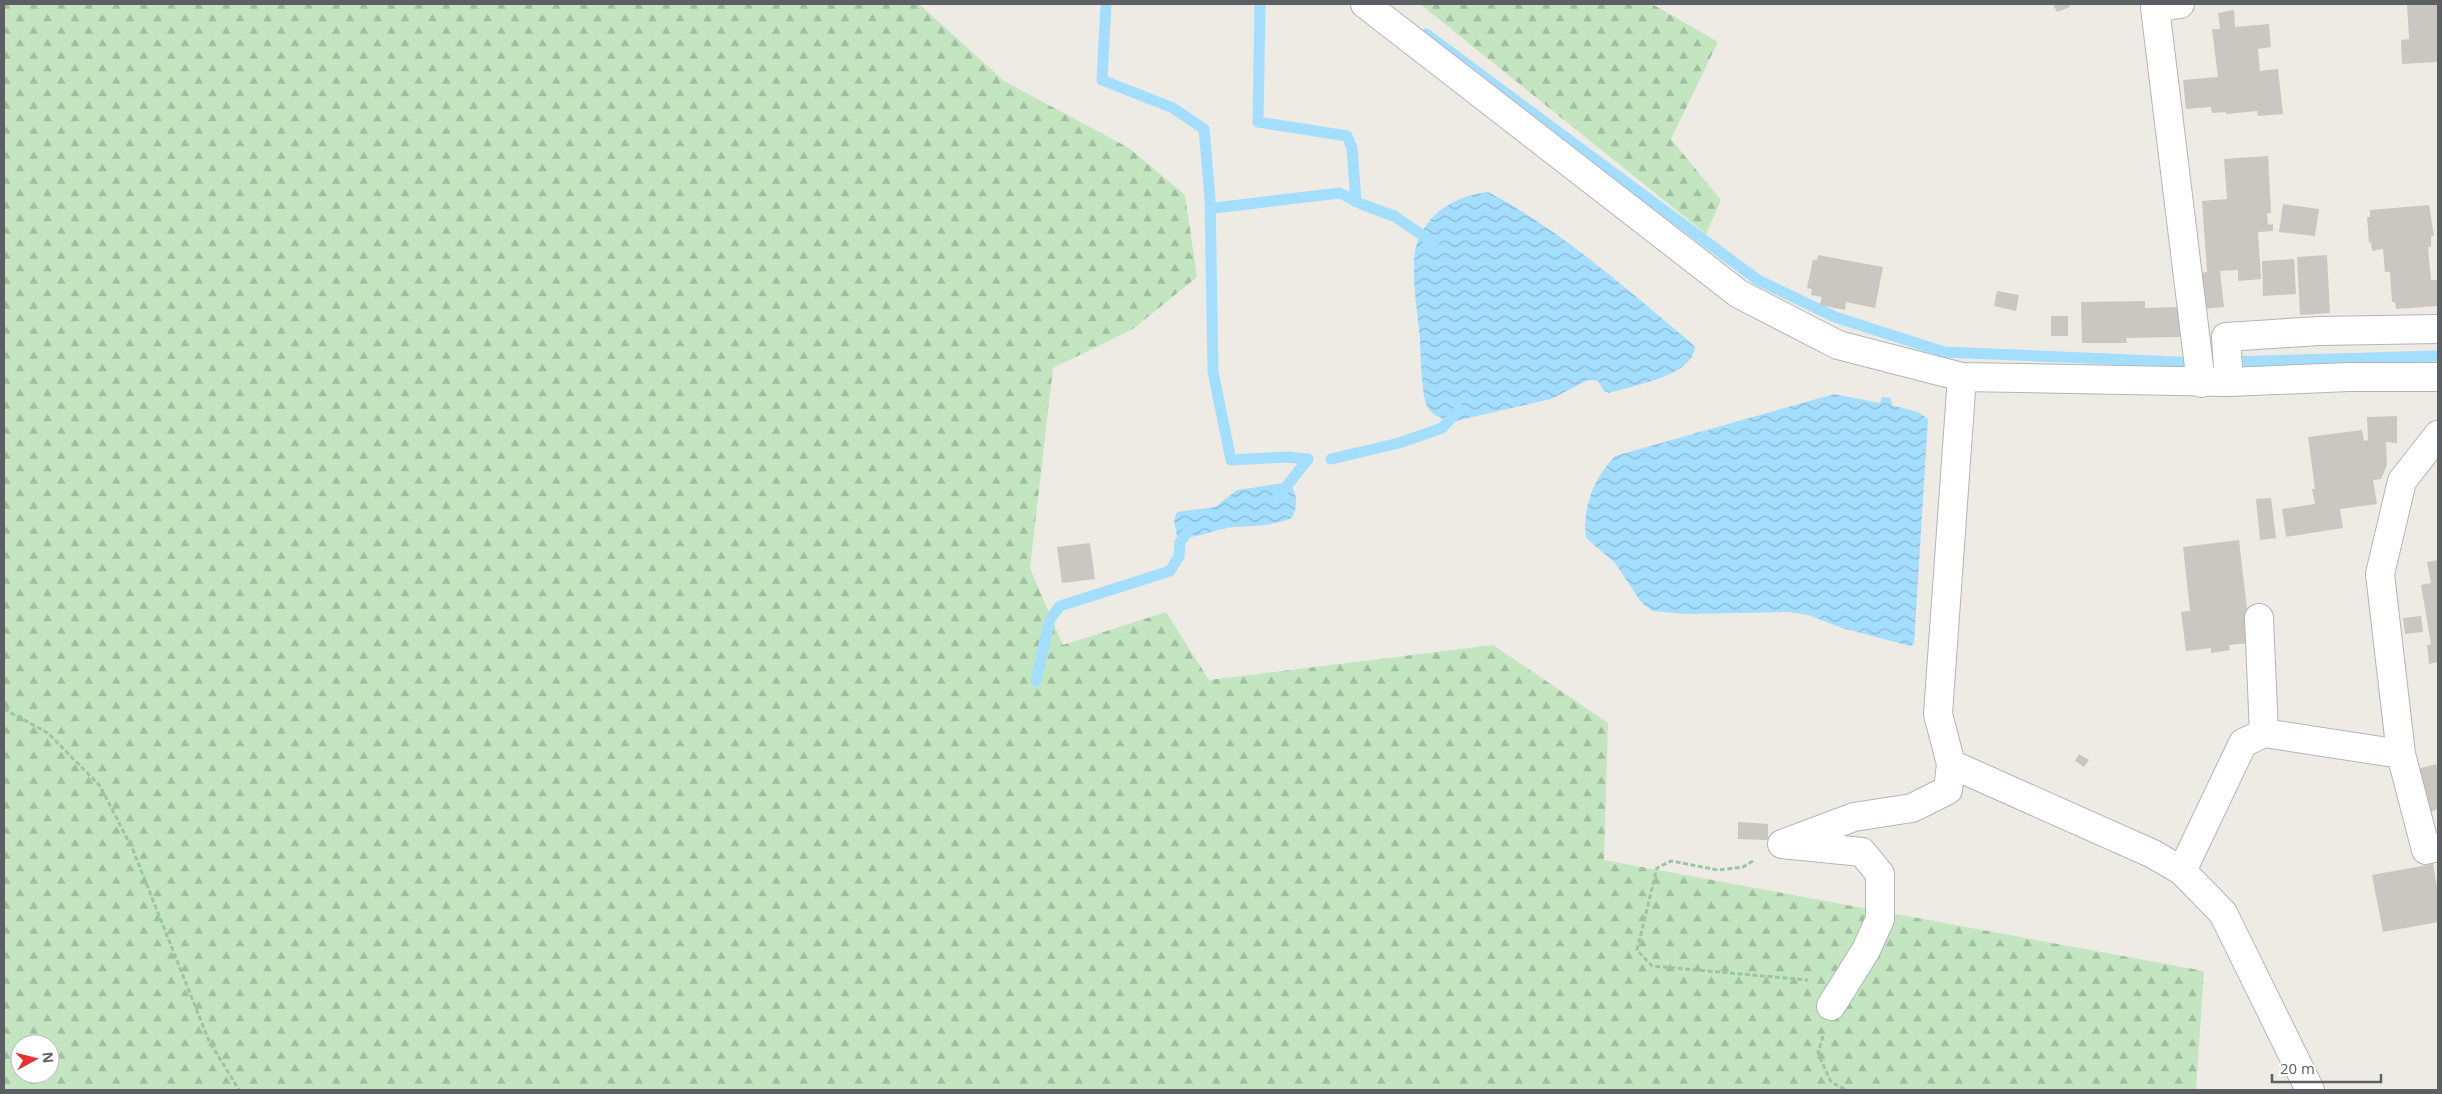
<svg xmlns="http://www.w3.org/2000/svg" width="2442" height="1094" font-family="'Open Sans',sans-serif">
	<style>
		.forest { fill: url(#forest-firs); fill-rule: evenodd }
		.water { fill: url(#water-waves) }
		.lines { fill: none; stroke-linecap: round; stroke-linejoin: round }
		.stream { stroke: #a4deff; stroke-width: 11 }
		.building { fill: #cac6c1 }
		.minor-casing { stroke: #b1b5b9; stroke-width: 30 }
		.path { stroke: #99c7a3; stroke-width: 3; stroke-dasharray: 5 2.5; stroke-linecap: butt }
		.minor { stroke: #fff; stroke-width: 28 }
	</style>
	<defs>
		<pattern id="forest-firs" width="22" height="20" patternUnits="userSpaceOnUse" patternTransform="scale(1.25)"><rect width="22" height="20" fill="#c3e6c0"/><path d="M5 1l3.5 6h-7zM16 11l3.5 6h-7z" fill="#a2bea0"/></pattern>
		<pattern id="water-waves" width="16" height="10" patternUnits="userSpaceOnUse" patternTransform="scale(1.25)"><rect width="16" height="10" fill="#a4deff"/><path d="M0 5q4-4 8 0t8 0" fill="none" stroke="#89b7d2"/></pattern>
	</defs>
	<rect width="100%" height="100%" fill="#eeebe4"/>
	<path class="forest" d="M4,4H919L1004,81L1129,148L1185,195L1197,277L1133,329L1053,368L1030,568L1063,645L1166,612L1209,680L1493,645L1608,723L1604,860L2204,971L2196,1090H4ZM20,1044H50V1074H20Z
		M1420,4H1652L1718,42L1671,139L1721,200L1706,234Z"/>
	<path class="water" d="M1488,192C1561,230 1625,288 1688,340L1695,347C1693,376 1634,385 1609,393L1604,391L1598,381L1588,380L1551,399L1451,422C1443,419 1433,416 1428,408C1421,396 1421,356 1420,340C1418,315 1413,289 1414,264C1414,221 1450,196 1488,192Z
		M1834,394L1880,403L1882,397L1891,398L1892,405L1918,412L1928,419L1914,644L1910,646L1842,628L1808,615L1788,612L1686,614L1652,611L1641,602L1615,563L1586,538C1582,507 1594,478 1615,456Z
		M1284,483H1289C1298,495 1298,505 1292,518C1272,526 1254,526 1234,527C1215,528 1197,541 1177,536L1174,521L1177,512L1215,507L1237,490Z"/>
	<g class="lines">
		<path class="stream" d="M1106,4L1102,80L1173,108L1204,129L1210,198L1213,372L1231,460L1287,457L1308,459
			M1260,4L1258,122L1347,136L1352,148L1356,202
			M1426,34L1758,280L1835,317L1944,352L2200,363
			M1214,208L1340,193L1361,204L1394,216L1434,243
			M2226,362L2438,356
			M1331,459L1399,443L1442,428L1459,410
			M1278,494L1282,492L1308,459
			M1036,681L1050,619L1060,606L1170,571L1179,556L1180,542L1191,527"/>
	</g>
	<path class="building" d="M2053,4H2069L2070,7L2057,12Z
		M2407,4H2438V62L2402,64L2401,40L2409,39Z
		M2234,10L2235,27L2269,24L2271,47L2258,49L2260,71L2278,69L2283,114L2258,116L2257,111L2226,114V112L2212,113L2211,107L2186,109L2183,80L2218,77L2212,29H2220L2218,13Z
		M2268,156L2271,213H2267L2268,225L2273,224V231L2258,232L2261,279L2238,281V270L2220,271L2224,307L2204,309L2201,273L2207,272L2202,201L2227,199L2224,159Z
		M2283,204L2319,209L2315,236L2279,232Z
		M2429,205L2434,236H2431V247H2428L2431,280H2438V306L2396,309L2395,302H2392L2390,272H2385L2383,249L2372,251L2371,242H2369L2367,217H2370V210Z
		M1818,255L1883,267L1875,308L1846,302L1845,310L1820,305L1822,297L1811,295L1812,289L1807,288L1813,260H1817Z
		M2327,255L2330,313L2300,315L2297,257Z
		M2294,259L2296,294L2263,296L2262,261Z
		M1997,291L2019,295L2016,311L1994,306Z
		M2145,301V308L2179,307L2180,337L2126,338L2127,343H2082L2081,302Z
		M2051,316H2068V336H2051Z
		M2397,416V443L2386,442L2387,465L2381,479L2373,480L2377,504L2340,509L2343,528L2286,537L2282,509L2315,504L2312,489H2315L2308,437L2362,430L2364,441L2368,440L2367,417Z
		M2271,498L2276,538L2260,540L2256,499Z
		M2239,540L2251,643L2229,645L2230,650L2211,653V648L2186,651L2181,612L2190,611L2183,547Z
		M1090,543L1095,579L1062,583L1057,547Z
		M2438,560V662L2429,664L2427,645L2431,644L2421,585L2431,583L2427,562Z
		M2421,616L2423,632L2405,634L2403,618Z
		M2079,754L2089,760L2084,767L2075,761Z
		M2436,764L2438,773V809L2430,812L2418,769Z
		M1738,822L1768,824V840L1738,839Z
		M2433,864L2438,893V922L2383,932L2372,875Z"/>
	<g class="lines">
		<defs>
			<path id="minor" d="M1365,4L1739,294L1838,345L1962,377L2229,382L2226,337L2319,331L2438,329
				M2180,4L2155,8L2201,383
				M2229,382L2349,377H2438
				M2438,435L2402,481L2380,574L2401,754L2426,850L2438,847
				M2259,618L2264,733
				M1951,764L2153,854L2182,871L2223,913L2310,1090
				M2182,871L2243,743L2264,733L2401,754
				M1831,1006L1866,950L1880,919V874L1862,852L1782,844L1854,817L1912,808L1948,790L1951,764L1938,714L1962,377"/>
		</defs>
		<use href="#minor" class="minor-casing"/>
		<path class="path" d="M4,709L48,733L100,786L133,850L209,1041L239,1090
			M1753,861L1743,867L1718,870L1671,861L1657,868L1637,950L1652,966L1808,980
			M1823,1036L1818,1053L1831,1082L1846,1090"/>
		<use href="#minor" class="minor"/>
	</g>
	<rect width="2442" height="1094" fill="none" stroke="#5c6064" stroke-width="10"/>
	<g transform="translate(35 1059) rotate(83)"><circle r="24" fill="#ffffff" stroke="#bebfc1"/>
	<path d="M0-4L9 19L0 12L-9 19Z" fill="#e93030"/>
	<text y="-8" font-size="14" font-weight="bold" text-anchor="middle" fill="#5c6064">N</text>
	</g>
	<path d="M2272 1074v8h109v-8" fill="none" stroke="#5c6064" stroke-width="2.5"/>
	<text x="2280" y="1074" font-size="15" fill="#5c6064" stroke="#ffffff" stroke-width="4" paint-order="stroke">20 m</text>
</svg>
